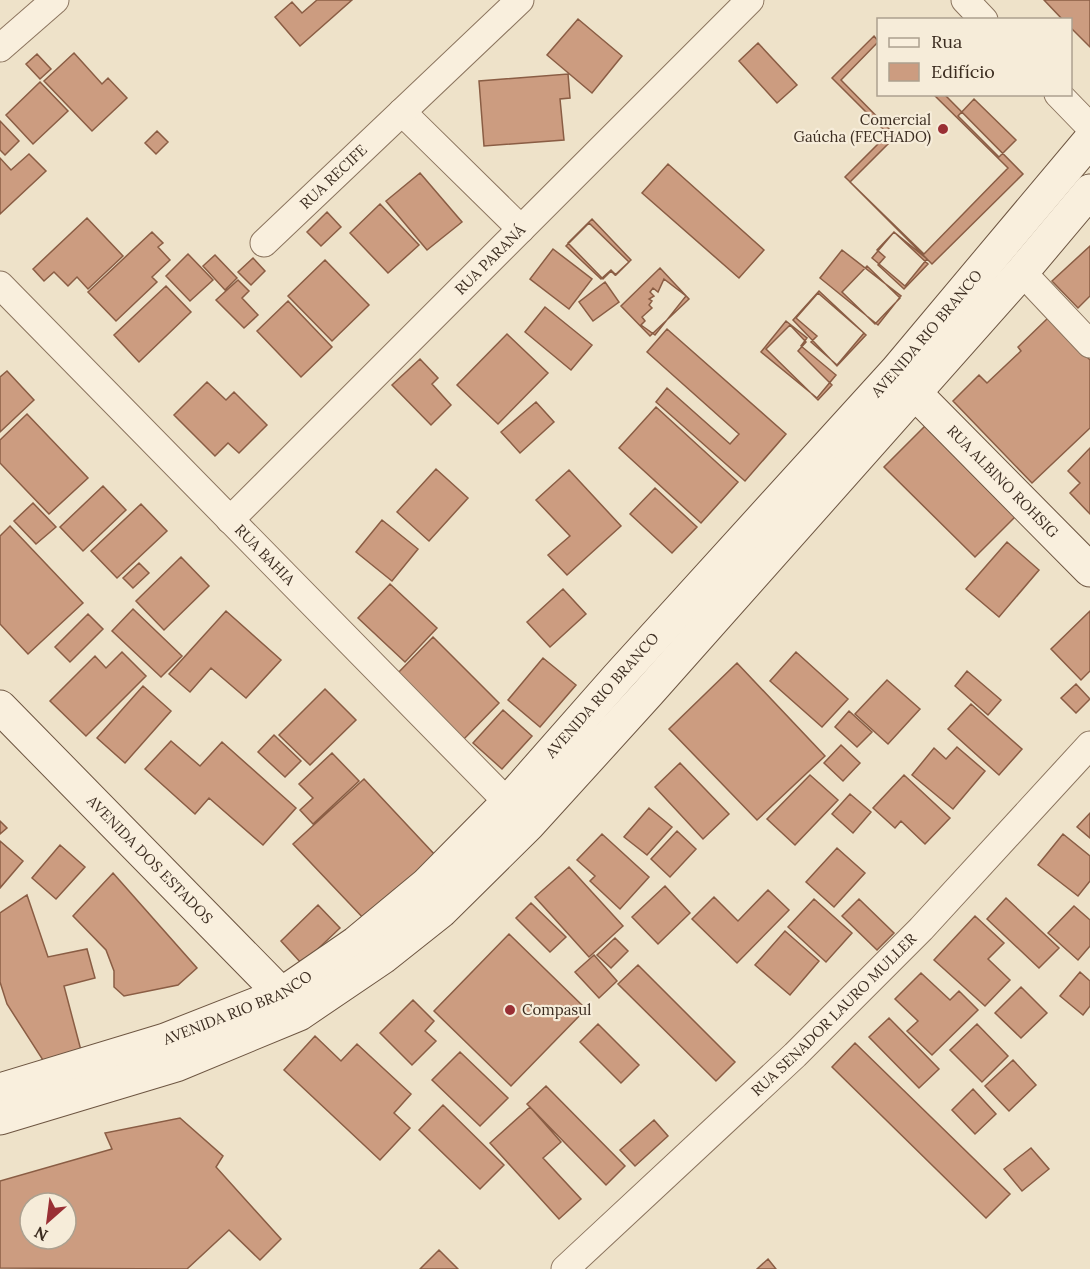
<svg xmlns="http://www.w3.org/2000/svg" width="1090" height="1269" font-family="Lora,serif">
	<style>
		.building { fill: #cc9c80; stroke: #8a5d44; stroke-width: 1.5; fill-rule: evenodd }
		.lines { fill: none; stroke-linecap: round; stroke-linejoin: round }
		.street-casing { stroke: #8b745e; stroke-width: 29 }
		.secondary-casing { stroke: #6d5541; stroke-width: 35 }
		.street { stroke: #f9efdd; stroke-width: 27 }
		.secondary { stroke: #f9efdd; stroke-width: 33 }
		.poi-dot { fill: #992f34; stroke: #f6ecd9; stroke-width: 2 }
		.labels { text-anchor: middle; stroke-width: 4.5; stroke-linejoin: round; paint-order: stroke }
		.poi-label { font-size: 15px; fill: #3c2d21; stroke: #f6ecd9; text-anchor: end }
		.street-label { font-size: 15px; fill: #3c2d21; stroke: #f6ecd9 }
	</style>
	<rect width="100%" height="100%" fill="#eee2c9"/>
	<path class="building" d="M317,0H352L300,46L275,17L292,2L302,13Z
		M1044,0H1090V47L1070,27V20H1063Z
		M578,19L622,56L592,93L547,55Z
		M874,36L878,41V94H933L1008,168L924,254L845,177L888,134L832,78Z
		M878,42V94H944L1023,174L932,264L850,182L896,136L841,80Z
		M758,43L797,85L777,103L739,61Z
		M74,53L102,84L108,78L127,98L92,131L44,81Z
		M37,54L51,69L40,79L26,64Z
		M568,74L570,98L560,99L564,140L484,146L479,81Z
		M40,82L68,111L33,144L6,115Z
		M974,99L1016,140L999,157L958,116Z
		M0,121L19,141L5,155L0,150Z
		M157,131L168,142L156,154L145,143Z
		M29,154L46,171L0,214V158L11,170Z
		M668,164L764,250L739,278L642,193Z
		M420,173L462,222L427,250L386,201Z
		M380,204L419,245L388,273L350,233Z
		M327,212L341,227L321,246L307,232Z
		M87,218L123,256L88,289L77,277L68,286L54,272L44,281L33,269Z
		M592,219L631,260L615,275L611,271L603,279L568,243Z
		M589,223L629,262L616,275L611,270L601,279L566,246Z
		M152,232L163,243L158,247L170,260L152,277L157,282L116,321L88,292Z
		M894,232L927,259L905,286L872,258Z
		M894,232L928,264L904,289L878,265L885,257L877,250Z
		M1090,246V296L1078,308L1052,281Z
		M553,249L592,279L569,309L530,279Z
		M842,250L901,296L878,325L820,278Z
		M188,254L213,280L190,301L166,276Z
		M215,255L237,278L225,290L203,266Z
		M253,258L265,271L251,285L238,272Z
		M325,260L369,305L332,341L288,296Z
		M867,266L900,298L875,324L842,292Z
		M660,268L689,299L650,336L621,306Z
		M664,279L686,296L655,335L641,325L645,321L642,317L652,308L649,305L652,301L649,299L654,296L650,292L653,288L658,292Z
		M238,280L249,291L242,298L258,315L244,328L216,300Z
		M605,282L619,302L593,321L579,302Z
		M166,286L191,312L139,362L114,335Z
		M819,291L866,335L837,366L793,320Z
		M818,293L864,333L837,365L811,342L817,336L796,318Z
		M288,301L332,347L301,377L257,331Z
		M545,307L592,345L571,370L525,332Z
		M1049,317L1090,360V428L1032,483L953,401L979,375L987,383L1021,351L1018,347Z
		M786,321L807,338L801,346L836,375L817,398L761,352Z
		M790,325L806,342L798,351L832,385L818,400L766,349Z
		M667,329L786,434L745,481L656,402L667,388L730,444L739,434L647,352Z
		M507,334L548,373L498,424L457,385Z
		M420,359L438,378L432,384L451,405L431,425L392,385Z
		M7,371L34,400L0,432V377Z
		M207,382L226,400L234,392L267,425L239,453L228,443L215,456L174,415Z
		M536,402L554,422L520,453L501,432Z
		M656,407L738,482L701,523L619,448Z
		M27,414L88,478L49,514L0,463V440Z
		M931,420L1022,510L975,557L884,467Z
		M1090,448V514L1070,493L1080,483L1068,471Z
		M436,469L468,498L429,541L397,512Z
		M569,470L621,526L567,575L548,555L570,536L536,500Z
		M103,486L126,510L83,551L60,527Z
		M655,488L697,527L672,553L630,514Z
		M33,503L56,527L36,544L14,521Z
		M141,504L167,531L117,578L91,551Z
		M382,520L418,549L392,581L356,552Z
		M10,526L83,603L28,654L0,624V536Z
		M1007,542L1039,570L999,617L966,589Z
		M181,557L209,586L164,630L136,601Z
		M139,563L149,573L133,588L123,578Z
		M390,584L437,628L405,662L358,618Z
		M563,589L586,614L550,647L527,622Z
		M133,609L182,656L161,677L112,631Z
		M226,611L281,660L246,698L211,668L190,692L169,674Z
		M1090,611V671L1081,680L1051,649Z
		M88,614L103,629L70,662L55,647Z
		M433,637L499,703L463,740L396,675Z
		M122,652L146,676L86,736L50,701L95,656L106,668Z
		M796,652L848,699L822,727L770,681Z
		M543,658L576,685L540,727L508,700Z
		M737,663L825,756L757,820L669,729Z
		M967,671L1001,700L988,715L955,686Z
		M887,680L920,709L888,744L855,714Z
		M1076,684L1090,699L1076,713L1061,698Z
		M143,686L171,711L125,763L97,738Z
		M325,689L356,720L310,765L279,735Z
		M971,704L1022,749L999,775L948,729Z
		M503,710L532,736L502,769L473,743Z
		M849,711L872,732L857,747L835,727Z
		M274,735L301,761L285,777L258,752Z
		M171,741L200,766L222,742L296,808L263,845L209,798L195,814L145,769Z
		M841,745L860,763L843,781L824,763Z
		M957,747L985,771L953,809L912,775L934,748L946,759Z
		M332,753L359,781L313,824L300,810L313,798L299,784Z
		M680,763L729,814L703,839L655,787Z
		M810,775L838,800L795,845L767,819Z
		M904,775L950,818L925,844L901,821L895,828L873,808Z
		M364,779L436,856L366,921L293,844Z
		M850,794L871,812L853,833L832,814Z
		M649,808L672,827L647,855L624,837Z
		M1090,813V838L1077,827Z
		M0,821L7,828L0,834Z
		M677,831L696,849L670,877L651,859Z
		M602,834L649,877L620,909L590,881L595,876L577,860Z
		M1063,834L1090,856V881L1078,896L1038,865Z
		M0,841L23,861L0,888Z
		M60,845L85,867L56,899L32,878Z
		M837,848L865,873L834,907L806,882Z
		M569,867L623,926L589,957L535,897Z
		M113,873L197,968L178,985L124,996L114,987V971L106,950L73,916Z
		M665,886L690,913L658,944L632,917Z
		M768,890L789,910L737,963L692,919L714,897L738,921Z
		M27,895L48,957L87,949L95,978L64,986L83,1058L48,1068L7,1004L0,982V913Z
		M1006,898L1059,948L1039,968L987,919Z
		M814,899L852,933L826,962L788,927Z
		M859,899L894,933L877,950L842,916Z
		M531,903L566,937L550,952L516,918Z
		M318,905L340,928L302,964L281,941Z
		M1074,906L1090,920V946L1078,960L1048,933Z
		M975,916L1004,943L988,959L1010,980L985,1006L934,960Z
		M785,931L819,961L790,995L755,965Z
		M509,934L586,1009L511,1086L434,1011Z
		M615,938L628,951L611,968L597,955Z
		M594,955L617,981L599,998L575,972Z
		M638,965L735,1062L716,1081L618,984Z
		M1080,972L1090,981V1006L1083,1015L1060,996Z
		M921,973L950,1000L959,991L978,1010L932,1055L907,1031L918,1021L895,999Z
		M1021,987L1047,1013L1021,1038L995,1013Z
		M413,1000L434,1021L425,1031L436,1041L412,1065L380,1033Z
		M889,1018L939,1069L919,1088L869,1037Z
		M598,1024L639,1065L621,1083L580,1042Z
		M977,1024L1008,1056L982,1082L950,1050Z
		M315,1036L341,1061L357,1044L411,1094L394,1113L410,1128L380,1160L284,1070Z
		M855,1043L1010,1194L986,1218L832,1067Z
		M460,1052L508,1098L480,1126L432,1080Z
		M1013,1060L1036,1085L1009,1111L985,1086Z
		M546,1086L625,1166L606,1185L527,1104Z
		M973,1089L996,1114L975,1134L952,1110Z
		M443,1105L504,1165L480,1189L419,1130Z
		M530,1107L561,1142L543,1158L581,1199L559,1219L490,1143Z
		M180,1118L223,1156L216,1167L281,1239L260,1260L229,1230L187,1269L0,1268V1181L112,1149L105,1133ZM30,1203H66V1239H30Z
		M654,1120L668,1136L635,1166L620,1150Z
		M1031,1148L1049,1169L1022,1191L1004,1169Z
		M439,1250L458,1269H420Z
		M768,1259L776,1269H757Z"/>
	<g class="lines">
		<defs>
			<g id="street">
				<path d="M965,0L984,20"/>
				<path d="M0,48L55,0"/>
				<path d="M1058,94L1090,127"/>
				<path d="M402,112L521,229"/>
				<path id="s1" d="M264,243L520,0"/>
				<path d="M1022,272L1090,344"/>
				<path id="s2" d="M0,285L522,817"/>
				<path id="s3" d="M230,520L750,0"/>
				<path id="s4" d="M565,1269L795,1055L921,929L1090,745"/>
			</g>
			<g id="secondary">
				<path id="s5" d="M914,392L1090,570"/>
				<path id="s6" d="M0,707L295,1008"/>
				<path id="s7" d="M0,1090L165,1040L282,994L356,943L426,885L507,803L618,677L897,370L1090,140"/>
				<path d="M0,1118L176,1065L299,1014L383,957L441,911L529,824L648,693L1022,272L1090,191"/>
			</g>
		</defs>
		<use href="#street" class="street-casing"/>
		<use href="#secondary" class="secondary-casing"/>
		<use href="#street" class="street"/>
		<use href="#secondary" class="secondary"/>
	</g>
	<g class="poi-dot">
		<circle cx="943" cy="129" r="6"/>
		<circle cx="510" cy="1010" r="6"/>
	</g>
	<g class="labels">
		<g class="poi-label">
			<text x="931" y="125">Comercial<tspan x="931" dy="17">Gaúcha (FECHADO)</tspan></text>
			<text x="522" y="1015" text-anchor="start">Compasul</text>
		</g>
		<g class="street-label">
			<text dy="5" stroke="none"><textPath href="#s1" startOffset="96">RUA RECIFE</textPath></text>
			<text dy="5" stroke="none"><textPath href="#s3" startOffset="368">RUA PARANÁ</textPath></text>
			<text dy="5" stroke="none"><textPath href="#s7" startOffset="1224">AVENIDA RIO BRANCO</textPath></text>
			<text dy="5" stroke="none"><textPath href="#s5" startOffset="126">RUA ALBINO ROHSIG</textPath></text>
			<text dy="5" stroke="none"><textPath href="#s2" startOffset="378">RUA BAHIA</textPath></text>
			<text dy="5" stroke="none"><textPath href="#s7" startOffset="738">AVENIDA RIO BRANCO</textPath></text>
			<text dy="5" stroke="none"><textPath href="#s6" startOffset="214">AVENIDA DOS ESTADOS</textPath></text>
			<text dy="5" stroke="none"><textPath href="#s7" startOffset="252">AVENIDA RIO BRANCO</textPath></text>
			<text dy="5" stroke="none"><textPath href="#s4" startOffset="370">RUA SENADOR LAURO MULLER</textPath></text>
		</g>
	</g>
	<rect x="877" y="18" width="195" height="78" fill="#f6ecd9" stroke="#aca08f" stroke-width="1.5"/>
	<rect x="889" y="38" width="30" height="9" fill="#f9efdd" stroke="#aca08f" stroke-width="1.5"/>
	<text x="931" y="48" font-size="18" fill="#3c2d21">Rua</text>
	<rect x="889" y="63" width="30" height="18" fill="#cc9c80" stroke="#aca08f" stroke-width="1.5"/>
	<text x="931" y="78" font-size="18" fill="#3c2d21">Edifício</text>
	<g transform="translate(48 1221) rotate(208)"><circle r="28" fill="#f6ecd9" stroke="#aca08f" stroke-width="1.5"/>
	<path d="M0-4.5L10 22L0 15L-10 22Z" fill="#992f34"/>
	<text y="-9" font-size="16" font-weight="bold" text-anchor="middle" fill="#3c2d21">N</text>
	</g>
</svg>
